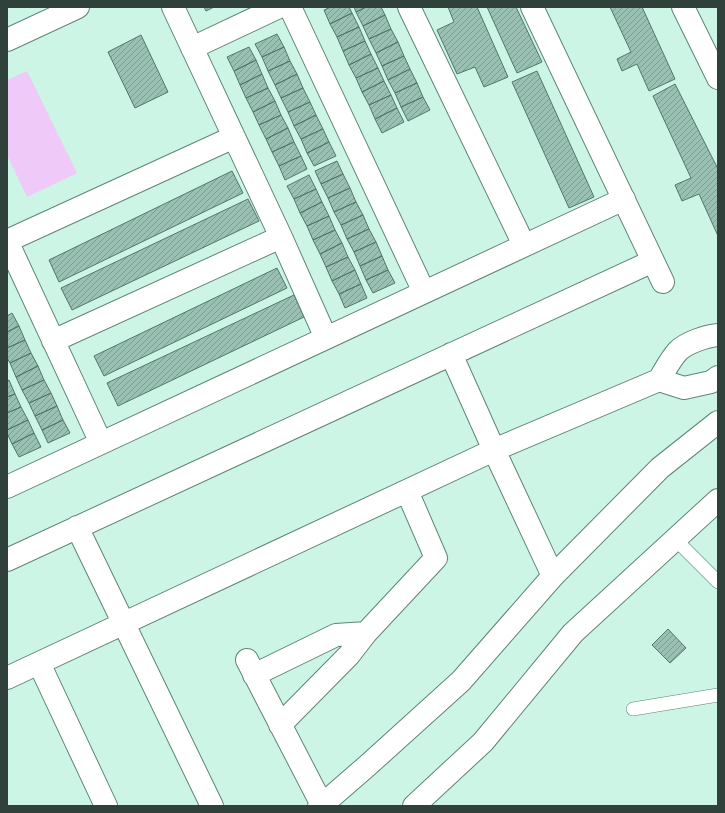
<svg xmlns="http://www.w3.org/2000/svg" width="725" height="813" font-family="'Public Sans',sans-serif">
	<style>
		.garden { fill: #efcaf9 }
		.building { fill: url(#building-hatch); stroke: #51776a }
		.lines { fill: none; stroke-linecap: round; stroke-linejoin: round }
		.lane-casing { stroke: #5f8578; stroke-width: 14 }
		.street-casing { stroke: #5f8578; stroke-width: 24 }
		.secondary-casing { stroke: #5f8578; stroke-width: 24 }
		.lane { stroke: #fff; stroke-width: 13 }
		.street { stroke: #fff; stroke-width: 22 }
		.secondary { stroke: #fff; stroke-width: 22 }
	</style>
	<defs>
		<pattern id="building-hatch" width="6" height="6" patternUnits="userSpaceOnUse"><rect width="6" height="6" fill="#99c0b2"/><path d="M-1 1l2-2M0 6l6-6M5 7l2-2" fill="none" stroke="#7d9d92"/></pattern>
	</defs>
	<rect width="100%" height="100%" fill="#ccf5e6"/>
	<path class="garden" d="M27,71L77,173L27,197L7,155V80Z"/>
	<path class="building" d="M204,7H214L206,11Z
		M331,7H349L352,13L330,24L324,10Z
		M354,7H366L356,12Z
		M366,7H381L385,15L363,26L356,12Z
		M448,7H477L508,77L484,87L475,67L457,74L437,30L454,22Z
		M487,7H516L542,62L517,73Z
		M610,7H642L675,79L649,91L637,64L622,71L617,59L631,52Z
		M352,13L359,27L337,37L330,24Z
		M385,15L391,29L369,39L363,26Z
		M359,27L365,41L343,51L337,37Z
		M391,29L398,42L376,53L369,39Z
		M277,34L284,47L262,57L255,44Z
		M141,35L168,92L135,108L108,52Z
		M365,41L371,54L349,65L343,51Z
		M398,42L404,56L382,66L376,53Z
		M249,47L256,60L234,71L227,57Z
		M284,47L290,61L268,71L262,57Z
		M371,54L378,68L356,78L349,65Z
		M404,56L410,69L388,80L382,66Z
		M256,60L262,74L240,85L234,71Z
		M290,61L297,74L275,85L268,71Z
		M378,68L384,81L362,92L356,78Z
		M410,69L417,83L395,93L388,80Z
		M537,71L594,197L569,208L512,82Z
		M262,74L268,88L246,98L240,85Z
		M297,74L303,88L281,98L275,85Z
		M384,81L391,95L369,105L362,92Z
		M417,83L423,97L401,107L395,93Z
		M675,84L718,169V236L699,194L682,201L675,185L691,178L653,96Z
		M268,88L275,101L253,112L246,98Z
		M303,88L310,102L288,112L281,98Z
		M391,95L397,108L375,119L369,105Z
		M423,97L430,110L408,121L401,107Z
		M275,101L281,115L259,125L253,112Z
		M310,102L316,115L294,126L288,112Z
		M397,108L404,122L382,133L375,119Z
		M281,115L288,128L266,139L259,125Z
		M316,115L323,129L301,139L294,126Z
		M288,128L294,142L272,152L266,139Z
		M323,129L329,142L307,153L301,139Z
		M294,142L301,156L279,166L272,152Z
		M329,142L336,156L314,166L307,153Z
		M301,156L307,169L285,180L279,166Z
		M337,161L343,174L321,184L315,171Z
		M232,171L243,193L59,282L49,260Z
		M343,174L350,188L328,198L321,184Z
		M309,175L316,189L294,199L287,186Z
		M350,188L356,202L334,212L328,198Z
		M316,189L322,202L300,213L294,199Z
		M248,199L259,221L72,310L61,288Z
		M322,202L329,216L307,226L300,213Z
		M356,202L363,215L341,225L334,212Z
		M363,215L369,229L347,239L341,225Z
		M329,216L335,230L313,240L307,226Z
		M369,229L376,242L354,252L347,239Z
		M335,230L342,243L320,254L313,240Z
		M376,242L382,256L360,266L354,252Z
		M342,243L348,257L326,267L320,254Z
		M382,256L388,270L366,280L360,266Z
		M348,257L355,270L332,281L326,267Z
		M277,268L287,288L104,376L94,356Z
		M355,270L361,284L339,294L332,281Z
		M388,270L395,283L373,293L366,280Z
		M361,284L367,298L345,308L339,294Z
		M294,295L304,317L118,406L107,383Z
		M12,313L19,326L7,332V316Z
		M19,326L25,340L7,348V332Z
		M25,340L31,353L10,363L7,358V348Z
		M31,353L38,366L16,377L10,363Z
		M38,366L44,380L22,390L16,377Z
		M9,380L15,394L7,397V381Z
		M44,380L51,393L29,403L22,390Z
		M51,393L57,406L35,416L29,403Z
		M15,394L21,407L7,413V397Z
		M57,406L63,420L42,430L35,416Z
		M21,407L28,420L7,430V413Z
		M28,420L34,433L12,444L7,433V430Z
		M63,420L70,433L48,443L42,430Z
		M34,433L41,447L19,457L12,444Z
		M668,629L686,648L670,663L652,645Z"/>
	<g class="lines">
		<defs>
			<path id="lane" d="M675,539L718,582
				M633,709L718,695"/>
			<path id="street" d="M173,7L281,237L326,338
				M290,7L424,292
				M409,7L524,245
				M532,7L663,282
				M683,7L718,78
				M7,40L78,7
				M192,48L279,7
				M7,241L234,137
				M7,241L101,443
				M53,341L281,237
				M451,354L494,450L553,576
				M659,380L684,388L711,382L718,377
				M7,487L624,199
				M77,527L212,806
				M7,560L653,261
				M247,660L322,805
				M39,663L106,806
				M254,675L336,635L366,633
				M7,678L494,450L659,380C665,370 670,360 678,351C686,343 706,336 718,335
				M280,725L349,655L366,633L436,558L407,491
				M319,806L322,805L367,766L461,681L553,576L660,468L718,422"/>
			<path id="secondary" d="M414,806L483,742L573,633L718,500"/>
		</defs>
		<use href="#lane" class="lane-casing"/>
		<use href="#street" class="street-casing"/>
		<use href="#secondary" class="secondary-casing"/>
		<use href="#lane" class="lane"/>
		<use href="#street" class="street"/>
		<use href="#secondary" class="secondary"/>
	</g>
	<rect width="725" height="813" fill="none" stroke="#30403b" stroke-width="16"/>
</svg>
